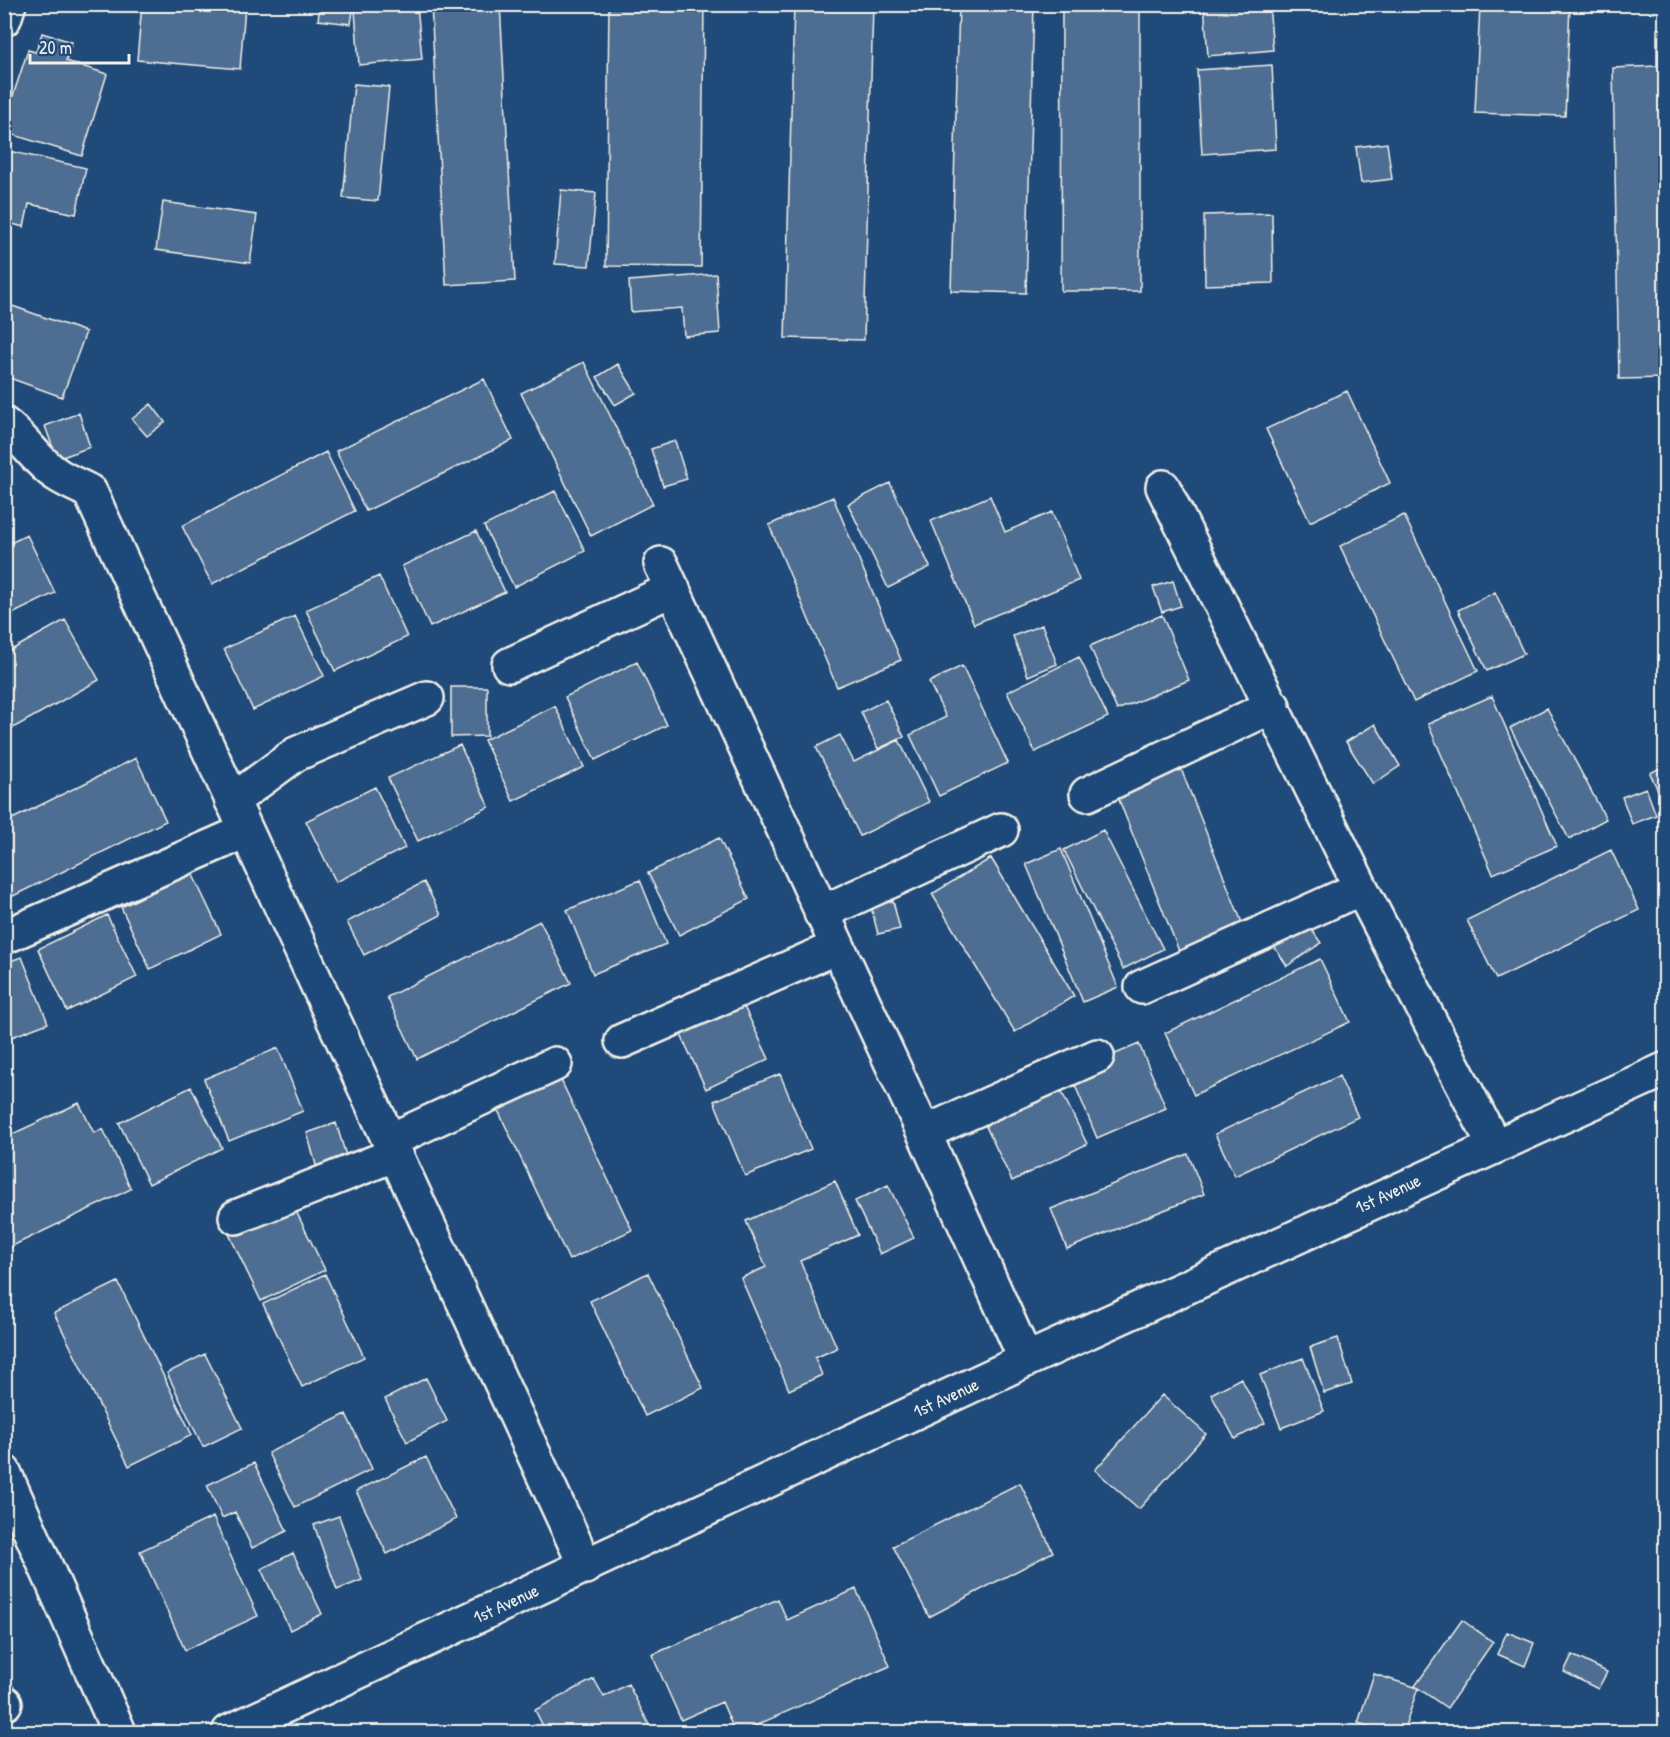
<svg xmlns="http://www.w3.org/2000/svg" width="1670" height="1737" font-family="'Patrick Hand',sans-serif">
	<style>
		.building { fill: #4d6e92; stroke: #f4f1e8; stroke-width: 1.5 }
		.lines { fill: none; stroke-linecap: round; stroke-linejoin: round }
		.minor-casing { stroke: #f4f1e8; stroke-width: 38 }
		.minor { stroke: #1f4a7a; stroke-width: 33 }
		.labels { text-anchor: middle; stroke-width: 4.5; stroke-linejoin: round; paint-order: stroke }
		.street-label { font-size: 18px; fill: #f4f1e8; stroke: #1f4a7a }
	</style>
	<rect width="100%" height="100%" fill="#1f4a7a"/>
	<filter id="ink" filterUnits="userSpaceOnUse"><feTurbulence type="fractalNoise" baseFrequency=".0167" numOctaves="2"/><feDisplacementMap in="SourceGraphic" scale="12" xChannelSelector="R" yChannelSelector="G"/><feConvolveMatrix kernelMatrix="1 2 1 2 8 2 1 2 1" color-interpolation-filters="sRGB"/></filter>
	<g filter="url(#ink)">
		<path class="building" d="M142,4L245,6L240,69L137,60Z
			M320,4H354L351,24L318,20Z
			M431,4H500L515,281L446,285Z
			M609,4H704L701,267L606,266Z
			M794,4H873L864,340L785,338Z
			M959,4H1034L1026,293L951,291Z
			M1062,4H1140V291H1061Z
			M1204,4H1269L1273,50L1208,56Z
			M1480,4L1570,6L1565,116L1475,113Z
			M417,5L422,59L359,65L355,10Z
			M1657,29H1666V378L1619,379L1613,68L1657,66Z
			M42,33L72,42L66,61L107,74L82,156L4,132V123L28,50L36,52Z
			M1272,65L1276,149L1202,154L1197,70Z
			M354,84L389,87L378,201L343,198Z
			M1387,143L1392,179L1361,183L1356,147Z
			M4,150L86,168L76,214L29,204L24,227L4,222Z
			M561,190L596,193L589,266L555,264Z
			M163,202L257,215L250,263L156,250Z
			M1272,213L1273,283L1205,285L1204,215Z
			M716,274L720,333L684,336L682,308L631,312L629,281Z
			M4,303L86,332L62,397L4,376Z
			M584,362L653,504L591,536L521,393Z
			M618,364L636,393L615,405L597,377Z
			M484,379L513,440L366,511L336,451Z
			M1347,391L1390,483L1310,522L1266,429Z
			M151,404L165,422L147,436L132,419Z
			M79,413L90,447L57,459L45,426Z
			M675,441L687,479L663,486L651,449Z
			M326,452L355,511L212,584L182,526Z
			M890,483L930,567L888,588L848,504Z
			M555,491L585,551L514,587L484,526Z
			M990,496L1005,532L1052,512L1079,580L974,624L931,521Z
			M833,497L901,660L837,687L769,525Z
			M1404,515L1478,671L1414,702L1340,546Z
			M476,531L505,592L430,627L402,566Z
			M27,535L55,593L4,618V546Z
			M379,576L407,637L335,671L306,610Z
			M1173,581L1181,606L1162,612L1153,587Z
			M1495,592L1524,654L1487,671L1458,610Z
			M1162,615L1189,680L1117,710L1090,646Z
			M295,616L324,676L253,710L224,649Z
			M65,620L99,680L4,733V654Z
			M1042,625L1057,664L1028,676L1013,636Z
			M1079,657L1108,717L1035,752L1007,692Z
			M637,662L667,725L595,760L565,697Z
			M962,666L1008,763L939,796L910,735L946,717L929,682Z
			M451,687H487V736L451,737Z
			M1492,696L1557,846L1493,874L1428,724Z
			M886,700L904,737L878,749L861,712Z
			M555,706L584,767L513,801L484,740Z
			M1547,708L1606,819L1569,839L1510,728Z
			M1375,724L1400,766L1373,784L1346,742Z
			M840,735L854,762L899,740L929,802L860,836L816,747Z
			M460,745L489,807L418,841L388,778Z
			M136,758L166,821L11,897L4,883V823Z
			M1666,765V798L1662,799L1650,773Z
			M1181,769L1243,925L1179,951L1117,795Z
			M375,787L405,848L336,882L306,821Z
			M1646,788L1656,815L1632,824L1622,797Z
			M1103,830L1163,949L1123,969L1064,850Z
			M719,838L749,899L679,935L648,873Z
			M1061,849L1118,987L1083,1002L1026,864Z
			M1611,850L1639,910L1496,979L1467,920Z
			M991,858L1074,996L1015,1032L932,894Z
			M192,873L221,934L150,969L121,907Z
			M640,880L666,944L593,974L567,910Z
			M424,882L441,915L364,955L347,922Z
			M893,901L900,929L878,934L871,907Z
			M107,915L137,977L67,1011L38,949Z
			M1303,917L1321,943L1287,966L1270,940Z
			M540,921L571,983L417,1059L387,997Z
			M22,957L48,1023L4,1040V963Z
			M1320,959L1350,1022L1194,1095L1165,1033Z
			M737,992L769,1059L706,1089L675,1022Z
			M1139,1044L1166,1108L1097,1138L1070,1073Z
			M278,1048L303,1111L229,1141L204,1079Z
			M780,1074L811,1149L745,1176L714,1101Z
			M559,1076L632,1230L569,1260L496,1106Z
			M1339,1076L1358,1117L1235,1176L1215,1134Z
			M1056,1080L1087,1144L1012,1181L981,1116Z
			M191,1087L222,1148L149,1184L119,1123Z
			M79,1103L94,1133L103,1129L131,1189L4,1250V1138Z
			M336,1123L348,1162L318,1172L307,1133Z
			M1188,1154L1204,1194L1067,1249L1051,1209Z
			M835,1181L858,1235L800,1261L837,1348L815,1358L822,1375L789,1390L741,1278L766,1267L746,1221Z
			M888,1185L914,1238L880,1254L855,1201Z
			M292,1203L325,1270L261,1301L229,1234Z
			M648,1273L703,1388L645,1416L590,1301Z
			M325,1274L364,1357L302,1387L263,1304Z
			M118,1282L192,1435L129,1466L54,1313Z
			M1338,1338L1352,1384L1324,1393L1310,1347Z
			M205,1354L242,1428L203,1447L167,1373Z
			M1303,1358L1324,1411L1281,1428L1260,1375Z
			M426,1378L447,1421L407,1442L385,1399Z
			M1241,1378L1265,1423L1235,1439L1211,1394Z
			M1162,1395L1206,1434L1139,1509L1095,1470Z
			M346,1414L372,1469L295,1507L268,1453Z
			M426,1457L456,1519L387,1554L356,1491Z
			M254,1463L287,1531L252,1548L235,1512L222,1518L207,1485Z
			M1020,1483L1053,1552L929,1617L893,1546Z
			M339,1516L362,1580L337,1590L314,1525Z
			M213,1517L258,1616L185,1650L140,1551Z
			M293,1553L322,1614L290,1630L261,1569Z
			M856,1589L890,1666L741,1732H735L722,1702L681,1720L652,1655L778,1599L787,1620Z
			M1462,1620L1493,1642L1447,1708L1415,1686Z
			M1507,1632L1534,1643L1525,1666L1497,1654Z
			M1572,1655L1607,1672L1598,1689L1564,1672Z
			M1374,1674L1418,1688L1403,1732H1387L1358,1723Z
			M594,1679L604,1697L628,1684L653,1732H546L535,1710Z"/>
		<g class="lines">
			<defs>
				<path id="minor" d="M4,19L9,4
					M4,424C24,438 36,461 56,474C66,481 79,486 90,492L586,1567
					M1163,487L1361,888L1494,1145
					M661,564L924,1133L1026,1360
					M509,665L673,589
					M1087,794L1273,706
					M232,801L296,754L427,698
					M821,913L1001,830
					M4,937L246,831
					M1142,987L1361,888
					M622,1041L837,947
					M924,1133L1097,1056
					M389,1141L555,1064
					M236,1217L396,1154
					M4,1472L119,1732
					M4,1703H5
					M229,1732L1026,1360L1666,1069"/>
			</defs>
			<use href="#minor" class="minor-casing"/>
			<use href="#minor" class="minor"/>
		</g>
	</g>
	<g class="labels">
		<g class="street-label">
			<text transform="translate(1388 1194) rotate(-25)" y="6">1st Avenue</text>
			<text transform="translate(946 1398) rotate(-25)" y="6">1st Avenue</text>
			<text transform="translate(506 1604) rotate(-25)" y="6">1st Avenue</text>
		</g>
	</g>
	<rect width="1670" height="1737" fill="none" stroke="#1f4a7a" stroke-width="24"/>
	<rect x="12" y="12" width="1646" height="1713" fill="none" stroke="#f4f1e8" stroke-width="2" filter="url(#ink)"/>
	<path d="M30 54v9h99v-9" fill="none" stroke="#f4f1e8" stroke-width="3"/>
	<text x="39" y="54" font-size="18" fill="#f4f1e8" stroke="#1f4a7a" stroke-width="4.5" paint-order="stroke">20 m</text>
</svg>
